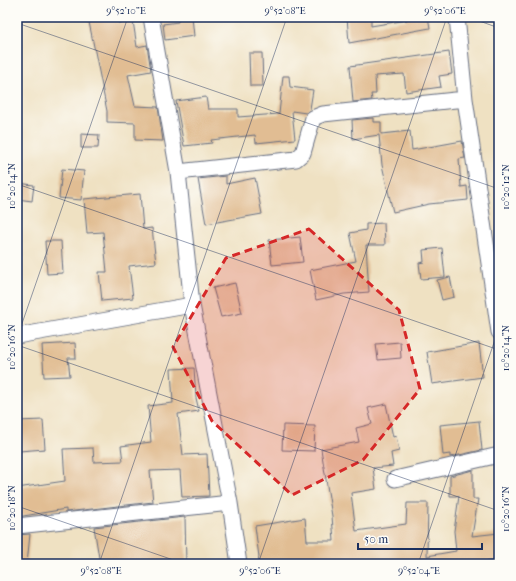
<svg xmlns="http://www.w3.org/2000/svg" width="516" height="581" font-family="'IM FELL French Canon',serif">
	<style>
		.building { fill: #e1bd93 }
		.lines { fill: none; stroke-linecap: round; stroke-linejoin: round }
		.minor-casing { stroke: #656d81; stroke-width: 17 }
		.minor { stroke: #fff; stroke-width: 15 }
		.marked { fill: #d62828; fill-opacity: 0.2; stroke: #d62828; stroke-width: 3; stroke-dasharray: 8 5; stroke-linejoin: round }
		.ticks { fill: none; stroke: #1b2f5e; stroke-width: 1; stroke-opacity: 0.45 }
		.neatline { fill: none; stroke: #1b2f5e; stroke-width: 1.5 }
		.ticks-label { font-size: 10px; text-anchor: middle; fill: #1b2f5e }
	</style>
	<rect width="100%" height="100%" fill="#fdfcf7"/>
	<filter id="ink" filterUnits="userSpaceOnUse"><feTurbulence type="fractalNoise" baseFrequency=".025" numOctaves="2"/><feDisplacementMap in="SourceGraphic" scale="8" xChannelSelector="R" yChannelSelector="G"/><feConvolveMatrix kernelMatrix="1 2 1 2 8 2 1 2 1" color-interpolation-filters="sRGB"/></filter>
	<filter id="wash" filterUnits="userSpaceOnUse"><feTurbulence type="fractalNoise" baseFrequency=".012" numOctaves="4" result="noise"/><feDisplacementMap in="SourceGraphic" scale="16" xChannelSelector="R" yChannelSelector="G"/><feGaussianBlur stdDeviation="0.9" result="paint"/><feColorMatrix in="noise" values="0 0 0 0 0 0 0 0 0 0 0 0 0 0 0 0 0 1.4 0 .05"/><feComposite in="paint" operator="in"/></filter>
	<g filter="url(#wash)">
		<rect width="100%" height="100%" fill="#efe1c2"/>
		<g id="blocks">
			<path class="building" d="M88,17H117L118,23L133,21L137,47L147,45L151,71L128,75L135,106L158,107L163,141L135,140V123L107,122V111Z
				M178,17H192L194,36L165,40L163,24L178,22Z
				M347,17H371V26L407,20L406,17H428L430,28L349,43Z
				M449,52L452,74L439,76L441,87L406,92L404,74L375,76L376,94H371L372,100L353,102L350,66Z
				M249,53H262L263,86H250Z
				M283,76H289L290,87L313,90L310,109L306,113L292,111L295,139L256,143L255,135L211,140L212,143L184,146L176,101L206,97L208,109H238V117L279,114Z
				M373,118V122H381V134L410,131L412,150L462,141L465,158L459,159L461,187L467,186L468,200L429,204L393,212L382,165L379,135L353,139L352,120Z
				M81,134L99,135L98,148H81Z
				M62,169L84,171L81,200L59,198Z
				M226,176V184L255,178L262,214L206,224L198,179Z
				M17,183L34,185L32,201L17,199Z
				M140,194L143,229L152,228L156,263L129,266L133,298L102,301L99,272H107L103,232L87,233L84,199Z
				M384,223L385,245H366L369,292L344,294L316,300L310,270L356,261L350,233L366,230V224Z
				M300,237L303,262L272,265L269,240Z
				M45,241H61L63,273L47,274Z
				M442,248L445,277L421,279L419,263L424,262L423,250Z
				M450,277L454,297L442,300L437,280Z
				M235,283L242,313L221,317L213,288Z
				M400,342L401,358L378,360L376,344Z
				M75,343L76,358H68L70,376L44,377L42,345Z
				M479,343L483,377L432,384L427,352Z
				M194,368L196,398L199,411L178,414L183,455L207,454L209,496L182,497L180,470L150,471L153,502L66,512V509L17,517V488L65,481L63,449L93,448L94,462L123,461L121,446L151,442L148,406L173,403L171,369Z
				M386,404L393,437L396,436L399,451L391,453L393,466L373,468L376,489L351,493L356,531L406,524L407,503H428L427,556L456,551L454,531L459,496H450V476L473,470V499H478L472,536L499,533V560L469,564H258L259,557L255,526L305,518L307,541H334L332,516L321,449L359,442L356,428L372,424L368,408Z
				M43,420L45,449L19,451L17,421Z
				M479,421L482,450L450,457V454L443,455L440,425Z
				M283,425L315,426L314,451L282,450Z
				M185,517L186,564H100L94,527Z
				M30,534L27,564H17V535Z"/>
		</g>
	</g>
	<g filter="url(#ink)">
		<use href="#blocks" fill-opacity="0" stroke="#656d81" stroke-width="1"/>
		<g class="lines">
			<defs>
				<path id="minor" d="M151,17L178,172
					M465,99L499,332
					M192,305L230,503L239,564
					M17,336L192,305L178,172L296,159L303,153L313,118L323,114L465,99L457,17
					M395,479L499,455
					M17,526L230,503"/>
			</defs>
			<use href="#minor" class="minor-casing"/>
			<use href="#minor" class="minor"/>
		</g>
	</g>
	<path class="marked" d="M309,229L399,310L420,389L363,460L292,495L212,421L173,347L226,258Z"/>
	<path class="ticks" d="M468,17L499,28M17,23L499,189M17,184L499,350M17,338L128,17M17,345L499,511M17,506L185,564M99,564L287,17M258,564L447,17M418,564L499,328"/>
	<rect width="516" height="581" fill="none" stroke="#fdfcf7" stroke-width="44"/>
	<path d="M358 543v6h124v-6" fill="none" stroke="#1b2f5e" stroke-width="2"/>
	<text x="364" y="543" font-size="12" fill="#1b2f5e" stroke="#fdfcf7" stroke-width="3" paint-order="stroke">50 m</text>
	<rect x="22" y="22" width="472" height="537" class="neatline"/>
	<g class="ticks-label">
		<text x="126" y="14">9°52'10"E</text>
		<text x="285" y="14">9°52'08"E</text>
		<text x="445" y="14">9°52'06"E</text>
		<text transform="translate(11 186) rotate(-90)" y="4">10°20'14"N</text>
		<text transform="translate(505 187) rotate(-90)" y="4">10°20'12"N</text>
		<text transform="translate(11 347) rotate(-90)" y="4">10°20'16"N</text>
		<text transform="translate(505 348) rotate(-90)" y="4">10°20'14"N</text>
		<text transform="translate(11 508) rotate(-90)" y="4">10°20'18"N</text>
		<text transform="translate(505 509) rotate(-90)" y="4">10°20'16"N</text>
		<text x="101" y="574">9°52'08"E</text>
		<text x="260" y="574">9°52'06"E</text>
		<text x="419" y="574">9°52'04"E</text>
	</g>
</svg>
